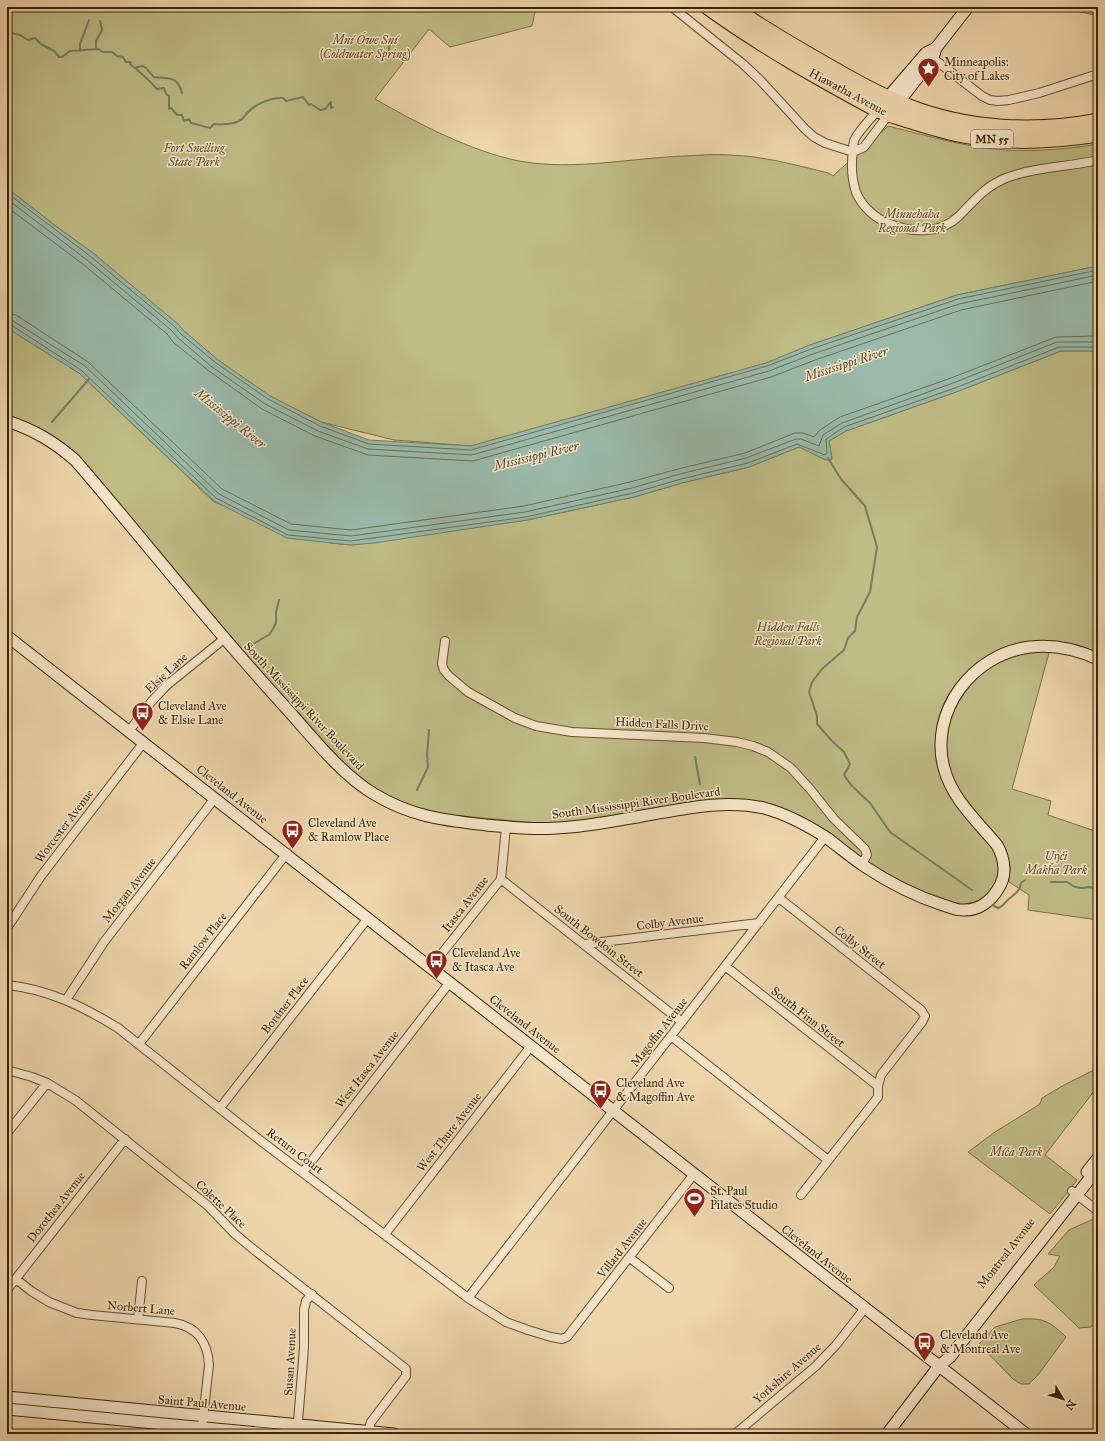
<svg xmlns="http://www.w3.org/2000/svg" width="1105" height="1441" font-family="'IM FELL Great Primer',serif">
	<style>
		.green { fill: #bfbc85; stroke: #7c7044 }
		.water { fill: #9ab9aa; stroke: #747e67 }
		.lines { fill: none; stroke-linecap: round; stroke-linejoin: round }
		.shore { stroke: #6a6f56; stroke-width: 1 }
		.stream { stroke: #747e67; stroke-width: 2 }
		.street-casing { stroke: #67512d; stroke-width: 10 }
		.secondary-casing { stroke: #3a2503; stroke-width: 13 }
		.highway-casing { stroke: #3a2503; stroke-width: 17 }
		.street { stroke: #f5e4c9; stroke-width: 8 }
		.secondary { stroke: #f5e4c9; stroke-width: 11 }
		.highway { stroke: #efd5ac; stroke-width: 15 }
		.labels { text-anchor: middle; stroke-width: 3; stroke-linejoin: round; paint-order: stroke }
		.shield { fill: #f5e4c9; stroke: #725e3e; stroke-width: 1 }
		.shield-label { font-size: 11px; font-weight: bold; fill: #3a2503 }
		.park-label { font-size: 12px; font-style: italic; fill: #5b4b24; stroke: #f5e4c9 }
		.poi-label { font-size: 12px; fill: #3a2503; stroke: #f5e4c9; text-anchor: start }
		.street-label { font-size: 12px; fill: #3a2503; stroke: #f5e4c9 }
		.water-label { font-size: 13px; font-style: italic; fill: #524a2d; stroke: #f5e4c9 }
	</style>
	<rect width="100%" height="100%" fill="#efd5ac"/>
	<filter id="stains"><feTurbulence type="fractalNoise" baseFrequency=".005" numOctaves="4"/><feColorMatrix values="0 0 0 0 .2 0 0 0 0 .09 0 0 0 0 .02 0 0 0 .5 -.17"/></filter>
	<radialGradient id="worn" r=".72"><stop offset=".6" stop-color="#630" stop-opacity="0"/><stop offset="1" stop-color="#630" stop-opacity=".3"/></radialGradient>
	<path class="green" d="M7,7H536L532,26L450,47L429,29L375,99C419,124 470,151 519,161C574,171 630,158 685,156C700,155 715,154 730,155C763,156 796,165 828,173L833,176L888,126C920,134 952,143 984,148C1022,153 1061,150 1098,144V266L957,295L810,345L766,363L471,446L394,440L321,422L270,396L218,360L184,331L177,324L93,253L57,227L7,188Z
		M1061,7H1098V16Z
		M7,328L79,373L214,502L330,543L351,545L527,520L634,497L682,483L749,467L799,447L826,460L832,459L829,441L846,431L956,392L1061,351H1098V653L1078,645L1051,641L970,670L954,688L948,696L941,711L936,737V745L939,771L951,798L990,844L994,850L999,864L998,873L996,882L985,898L975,902L958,905L924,893L874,867L810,821L712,800L566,823L548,824L438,814L414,808L391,799L361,779L323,745L144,537L81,462L7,417Z
		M1050,649L1012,789L1051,801L1048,815L1098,832V920L1028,910L1029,895L1009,882L1010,866L1005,850L961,797L947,766L945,732L959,696L973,680L989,667L1004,658L1027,651Z
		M1098,1068V1086L1045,1155L1077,1180L1050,1214L968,1152L995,1132L1040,1104L1042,1098L1064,1085Z
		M1098,1217V1318L1091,1327L1079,1328L1034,1285L1054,1267L1060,1256L1048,1254L1069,1230Z
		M1022,1319C1045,1318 1050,1322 1066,1337L1038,1375L1029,1384H1021L1013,1379L979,1344L995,1327Z"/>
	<path class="water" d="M7,188L57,227L93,253L178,324L184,331L218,360L270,396L321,422L369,440L471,446L766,363L810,345L957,295L1098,266V351H1061L956,392L846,431L829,441L832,459L826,460L799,447L749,467L682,483L634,497L527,520L374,543L351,545L287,538L214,501L79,373L7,328Z"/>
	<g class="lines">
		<path class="shore" d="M7,193L90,256L174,326L181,334L216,363L268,399L320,426L369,444L471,450L767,366L811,349L958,299L1098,270
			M7,199L87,260L171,330L178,338L212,367L265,404L318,431L368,449L472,455L769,371L813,354L959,304L1098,275
			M7,207L84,265L167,334L174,343L209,371L262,409L315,436L368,455L473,461L771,377L815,360L961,310L1098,281
			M7,313L16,315L88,362L222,489L291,524L351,530L524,506L630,482L678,469L745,453L795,433H803L814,437L820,430L840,417L951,378L1056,337L1098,336
			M7,319L13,321L85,366L219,494L289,530L351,536L525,512L632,488L680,474L746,458L796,439H801L819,446L823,435L842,423L953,383L1057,342H1098
			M7,324L11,325L81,370L216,498L288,535L351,541L526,517L633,493L681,479L748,463L797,444L825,455L827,453L826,439L844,427L955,388L1059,347H1098"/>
		<path class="stream" d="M7,31L11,33L20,35L28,40L35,38L41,44L54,51L59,57H62L70,51L98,49L103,52H112L117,56L123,57L126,62H131L130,64C140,72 149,80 157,89L164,88L166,94L169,96V109L171,108L177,115H182L184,121L189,119L191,123C194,123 205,127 210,128L214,124C221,125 233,124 239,121C244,119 245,115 248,112C256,104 271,97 283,98L286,101L303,97L309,105L311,104L320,110L325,109L331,102V108L333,107
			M96,49V41L102,30L100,21
			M80,51V44L89,20
			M382,56L389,51V44
			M135,68C147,63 146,70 154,77C169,79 177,75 182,93
			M52,422L89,379
			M828,458L841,479L865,506L877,547L870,592L857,617L855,631L848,638L844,650L823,668L812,682L809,692L817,716V724L832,741L844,752L850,764L844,775L851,785L870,803L890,832L972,890
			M246,647L255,643L270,634L276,623V612L279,600
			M695,757L700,784
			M417,790L428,767L427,755L429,730
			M1051,882H1067L1075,887L1082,888L1089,887L1098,889
			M994,906L998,908C1006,905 1004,902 1010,898C1016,893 1020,891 1021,883L1025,880"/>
		<defs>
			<path id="street" d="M672,7L743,64L760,80L805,129L814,137L825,143L853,152
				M930,56L982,96L990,100L998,101L1009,100L1039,93L1098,74
				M878,110C872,117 856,134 854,141C853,144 853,147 853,150C851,165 851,177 856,192C862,207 876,219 890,224C914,233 940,234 959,216C974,201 984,187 1006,178C1035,167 1068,167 1098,160
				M853,152L864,147L889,114
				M445,641L442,664L444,670L449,676L468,692L515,718L536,726L572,732L704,738L737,742L753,746L768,752L791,768L810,789L834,819L865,849L867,855L862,864
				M129,731L152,701L167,685L224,639
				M501,879L682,1022
				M779,898L921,1010L925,1016L922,1022L881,1075L878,1086V1097L801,1195
				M7,928L41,876L144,742
				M585,944L759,923
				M725,966L878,1086
				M431,967L501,879L506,827
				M7,985C48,989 84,1007 118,1028L261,1141L468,1298L506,1322L528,1330L551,1337L562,1339L567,1337L694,1174
				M66,1000L104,942L215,798
				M671,1036L828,1160
				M139,1044L287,853
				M7,1070L32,1077L47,1083L75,1100L207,1205L235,1234L253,1249L406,1369V1376L371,1422L367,1434
				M220,1108L368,918
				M7,1133L47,1083
				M303,1172L450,982
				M1072,1191L1098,1211
				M385,1234L531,1046
				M630,1258L669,1288
				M16,1279L31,1291L49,1302L77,1313L92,1315L175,1323C197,1327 208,1343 209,1365L202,1427
				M7,1290L125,1139
				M468,1298L825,837
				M138,1319L142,1281
				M297,1434L304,1348V1310L306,1301L312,1294
				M735,1434L816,1366L836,1345L865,1308"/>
			<path id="secondary" d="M883,103L926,53L936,48
				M894,108L933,58L936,48L968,7
				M7,421C34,430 53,441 75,460C146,542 213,629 287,709C313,738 341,774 374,794C412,817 444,820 486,825C509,827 532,830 556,828C585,827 614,821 642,816C683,809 723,799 764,808C786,814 807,825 827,838C839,847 851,857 864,866C888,882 915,896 943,905C950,907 957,911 965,910C979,910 991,901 998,889C1007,876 1005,859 997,845C977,821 952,799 944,768C929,712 972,654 1030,647C1054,644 1076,649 1098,659
				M7,636L1026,1434
				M1087,1172L1098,1158
				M7,1397L394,1434
				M7,1409L270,1434
				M887,1434L939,1366L950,1357L1098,1168"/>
			<path id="highway" d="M708,7C762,46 819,78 878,110L889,114C914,122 938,130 963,135C1008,144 1053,141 1098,134
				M732,7C756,24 781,39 807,54C840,73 873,93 909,107C968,130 1036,133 1098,121"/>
		</defs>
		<use href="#street" class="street-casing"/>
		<use href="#secondary" class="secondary-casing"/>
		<use href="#highway" class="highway-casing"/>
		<use href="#street" class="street"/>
		<use href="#secondary" class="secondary"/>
		<use href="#highway" class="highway"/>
	</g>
	<defs>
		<symbol id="sight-pin" viewBox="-11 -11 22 30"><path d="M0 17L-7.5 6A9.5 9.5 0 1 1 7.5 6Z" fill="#8f2418" stroke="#f5e4c9"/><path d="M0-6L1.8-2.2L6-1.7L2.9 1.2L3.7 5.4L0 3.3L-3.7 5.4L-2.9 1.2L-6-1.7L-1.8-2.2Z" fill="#fff"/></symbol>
		<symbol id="bus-pin" viewBox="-11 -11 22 30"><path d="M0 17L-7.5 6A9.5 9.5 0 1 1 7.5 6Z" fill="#8f2418" stroke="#f5e4c9"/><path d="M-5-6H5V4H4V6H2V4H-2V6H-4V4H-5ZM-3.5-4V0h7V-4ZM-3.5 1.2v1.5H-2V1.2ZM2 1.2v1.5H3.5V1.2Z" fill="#fff"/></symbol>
		<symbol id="stadium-pin" viewBox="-11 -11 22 30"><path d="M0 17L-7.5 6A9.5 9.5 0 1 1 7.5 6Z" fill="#8f2418" stroke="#f5e4c9"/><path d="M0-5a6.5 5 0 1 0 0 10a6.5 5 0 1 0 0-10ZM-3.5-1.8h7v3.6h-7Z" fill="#fff"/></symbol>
	</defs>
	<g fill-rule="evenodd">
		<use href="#sight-pin" x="916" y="56" width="25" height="34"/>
		<use href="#bus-pin" x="130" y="700" width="25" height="34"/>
		<use href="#bus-pin" x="280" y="818" width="25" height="34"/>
		<use href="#bus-pin" x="424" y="948" width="25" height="34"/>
		<use href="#bus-pin" x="588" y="1078" width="25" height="34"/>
		<use href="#stadium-pin" x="682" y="1186" width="25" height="34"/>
		<use href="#bus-pin" x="912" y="1330" width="25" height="34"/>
	</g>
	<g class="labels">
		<rect class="shield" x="971" y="130" width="42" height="18" rx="3"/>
		<g class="shield-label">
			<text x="992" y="143">MN 55</text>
		</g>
		<g class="park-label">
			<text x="365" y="44">Mní Ówe Sní<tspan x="365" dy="14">(Coldwater Spring)</tspan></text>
			<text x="194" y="152">Fort Snelling<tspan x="194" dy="14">State Park</tspan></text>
			<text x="912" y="218">Minnehaha<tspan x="912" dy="14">Regional Park</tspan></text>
			<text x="788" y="631">Hidden Falls<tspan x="788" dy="14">Regional Park</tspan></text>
			<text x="1056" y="860">Uŋči<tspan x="1056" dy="14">Makȟa Park</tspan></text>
			<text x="1016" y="1156">Míča Park</text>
		</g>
		<g class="poi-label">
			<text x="944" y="66">Minneapolis:<tspan x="944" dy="14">City of Lakes</tspan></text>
			<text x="158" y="710">Cleveland Ave<tspan x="158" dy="14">&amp; Elsie Lane</tspan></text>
			<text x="308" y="827">Cleveland Ave<tspan x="308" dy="14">&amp; Ramlow Place</tspan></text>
			<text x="452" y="957">Cleveland Ave<tspan x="452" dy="14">&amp; Itasca Ave</tspan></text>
			<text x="616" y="1087">Cleveland Ave<tspan x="616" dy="14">&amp; Magoffin Ave</tspan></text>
			<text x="710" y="1195">St. Paul<tspan x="710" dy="14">Pilates Studio</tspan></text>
			<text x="940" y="1339">Cleveland Ave<tspan x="940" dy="14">&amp; Montreal Ave</tspan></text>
		</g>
		<g class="street-label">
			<text transform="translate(848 92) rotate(28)" y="4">Hiawatha Avenue</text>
			<text transform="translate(166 673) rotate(-43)" y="4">Elsie Lane</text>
			<text transform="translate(304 706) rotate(47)" y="4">South Mississippi River Boulevard</text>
			<text transform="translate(662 724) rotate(3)" y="4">Hidden Falls Drive</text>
			<text transform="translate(232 794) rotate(38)" y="4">Cleveland Avenue</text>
			<text transform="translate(636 803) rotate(-8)" y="4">South Mississippi River Boulevard</text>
			<text transform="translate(64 826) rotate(-53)" y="4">Worcester Avenue</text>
			<text transform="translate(129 890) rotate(-52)" y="4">Morgan Avenue</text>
			<text transform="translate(465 904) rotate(-52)" y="4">Itasca Avenue</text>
			<text transform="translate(670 922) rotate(-7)" y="4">Colby Avenue</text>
			<text transform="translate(203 941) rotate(-52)" y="4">Ramlow Place</text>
			<text transform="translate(599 941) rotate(38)" y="4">South Bowdoin Street</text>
			<text transform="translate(860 947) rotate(38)" y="4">Colby Street</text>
			<text transform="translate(285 1005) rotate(-52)" y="4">Bordner Place</text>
			<text transform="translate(808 1017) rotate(38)" y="4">South Finn Street</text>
			<text transform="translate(525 1024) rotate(38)" y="4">Cleveland Avenue</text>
			<text transform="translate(659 1032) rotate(-52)" y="4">Magoffin Avenue</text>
			<text transform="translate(367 1069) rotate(-52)" y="4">West Itasca Avenue</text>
			<text transform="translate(449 1132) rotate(-52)" y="4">West Thure Avenue</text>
			<text transform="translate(295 1151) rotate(37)" y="4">Return Court</text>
			<text transform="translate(221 1204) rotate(43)" y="4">Colette Place</text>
			<text transform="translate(56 1207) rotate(-52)" y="4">Dorothea Avenue</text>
			<text transform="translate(622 1248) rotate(-52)" y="4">Villard Avenue</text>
			<text transform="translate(1006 1253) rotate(-52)" y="4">Montreal Avenue</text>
			<text transform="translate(817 1254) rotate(38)" y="4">Cleveland Avenue</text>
			<text transform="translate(141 1308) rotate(5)" y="4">Norbert Lane</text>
			<text transform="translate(290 1362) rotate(-87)" y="4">Susan Avenue</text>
			<text transform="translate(787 1373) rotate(-41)" y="4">Yorkshire Avenue</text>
			<text transform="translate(202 1403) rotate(5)" y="4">Saint Paul Avenue</text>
		</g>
		<g class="water-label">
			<text transform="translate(846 363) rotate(-18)" y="5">Mississippi River</text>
			<text transform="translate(231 418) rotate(39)" y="5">Mississippi River</text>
			<text transform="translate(536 455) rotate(-14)" y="5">Mississippi River</text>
		</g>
	</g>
	<rect width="1105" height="1441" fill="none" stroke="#efd5ac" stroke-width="24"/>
	<rect x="8" y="8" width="1089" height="1425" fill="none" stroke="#3a2503" stroke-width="2"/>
	<rect x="12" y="12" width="1081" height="1417" fill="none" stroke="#3a2503"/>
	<g transform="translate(1063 1399) rotate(128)" stroke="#f5e4c9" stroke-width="3" paint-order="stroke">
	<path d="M0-3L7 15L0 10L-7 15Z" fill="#3a2503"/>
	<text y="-6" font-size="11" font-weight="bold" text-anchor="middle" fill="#3a2503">N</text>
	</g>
	<rect width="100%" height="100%" filter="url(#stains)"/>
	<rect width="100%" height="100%" fill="url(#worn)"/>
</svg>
